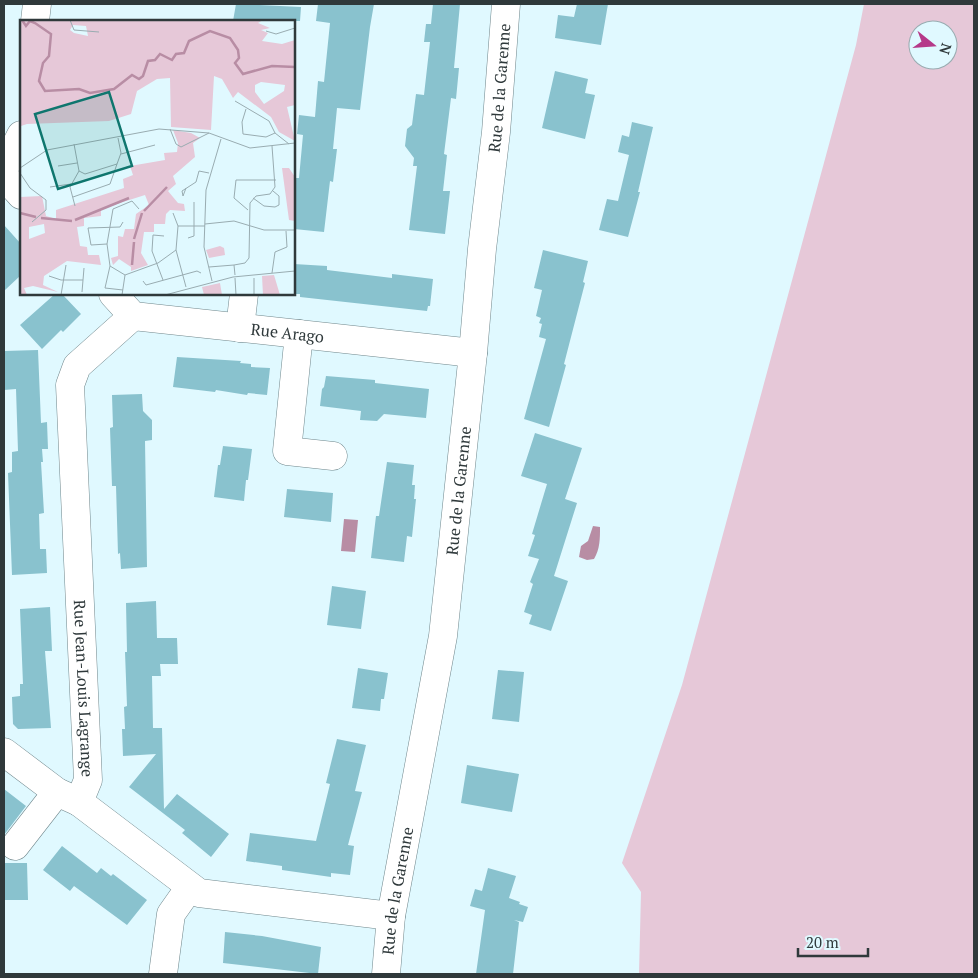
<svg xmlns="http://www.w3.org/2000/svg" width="978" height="978" font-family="'PT Serif',serif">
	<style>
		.green { fill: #e6c8d8; fill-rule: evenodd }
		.water { fill: #b88da4 }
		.building { fill: #89c2ce }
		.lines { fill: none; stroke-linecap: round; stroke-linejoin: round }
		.minor-casing { stroke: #70878c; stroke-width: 29 }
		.minor { stroke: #fff; stroke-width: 28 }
		.labels { text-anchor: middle; stroke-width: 4; stroke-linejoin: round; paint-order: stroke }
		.street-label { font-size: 16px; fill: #2f393b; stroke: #e0f9ff }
		.inset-river { fill: none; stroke: #b88da4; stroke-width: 2.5 }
		.inset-road { fill: none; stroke: #99acb1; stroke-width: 1 }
		.view { fill: #0f766e; fill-opacity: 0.15; stroke: #0f766e; stroke-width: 2.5 }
		.inset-edge { fill: none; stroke: #2f393b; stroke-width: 2.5 }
	</style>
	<rect width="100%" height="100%" fill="#e0f9ff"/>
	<path class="green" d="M864,4H974V974H639L641,892L622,863L682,685L856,45ZM918,30H948V60H918Z"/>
	<path class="water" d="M344,519L358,520L355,552L341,551Z
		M593,526L600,527C600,539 600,549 594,559L587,560L579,557L581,546L588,541Z"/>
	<path class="building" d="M236,4L301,7L300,21H233Z
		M318,4H374L370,27L360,110L337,108L333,149H337L333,182L330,181L324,232L294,229V194L296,178H299L303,135L297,134L299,115L315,117L318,81L324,82L330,23L316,21Z
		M433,4H460L454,68H459L456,99L451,98L444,154L447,155L443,191H450L445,234L409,230L417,166H413L414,158L405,146L407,129L412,125L416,94L424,95L430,42H424L426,24H431Z
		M577,4H608L601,45L555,38L558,15L574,17Z
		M555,71L588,79L585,93L595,95L585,139L542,128Z
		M632,122L653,127L638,192H640L628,237L599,230L607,199L618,201L629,155L618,152L622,135L629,137Z
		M4,225L21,244V275L4,291Z
		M543,250L588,261L583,282L585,283L564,364L566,365L549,427L524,419L546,339L539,337L542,324L539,323L541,318L536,316L542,290L534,288Z
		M294,264L327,266V270L392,278V274L433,279L430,306H428L427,311L300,297V294H294Z
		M55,294H62L81,314L63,332L61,330L42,349L20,325Z
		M38,350L41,423L47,422L48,449H42L43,462H41L44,513L39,514L40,549H46L47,573L12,575L8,473L12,472V452L18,451L16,389L4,390V351Z
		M177,357L241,361L240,363L251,364V367L270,368L267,395L248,393L247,395L216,390L215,392L173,387Z
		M326,376L375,380V383L429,389L426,418L384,414L377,421L360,420L361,411L320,406L322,389L324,387Z
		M142,394L143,411L152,420V440L145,441L147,567L121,569L120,553L118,554L116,486H112L110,428L113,427L112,395Z
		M535,433L582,448L565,499L577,503L554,576L568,581L551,631L529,624L532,615L524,612L533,584L530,582L539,559L528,556L535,535L532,534L547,484L521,476Z
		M223,446L252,449L248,480H246L244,501L214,497L218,465H220Z
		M387,462L414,465L412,485H415L414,499H416L412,537L407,536L404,562L371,558L376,516H379Z
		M287,489L333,493L331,522L284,517Z
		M332,586L366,591L361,629L327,625Z
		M156,601L157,638H177L178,664H160L161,676H152L153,728H162L164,809L177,794L229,834L211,857L182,833L185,830L129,787L156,754L123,756L122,729H125L124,707L127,706L125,652H127L126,603Z
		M50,607L52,651H45L51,728L18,729L13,724L12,697L20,696V684H23L20,609Z
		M358,668L388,673L384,699H381L380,711L352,708Z
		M498,670L524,672L519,722L492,719Z
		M337,739L366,745L355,791L362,792L348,845L354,846L350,875L331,873V877L282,870V866L246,861L250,833L316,841L330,784L326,783Z
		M467,765L519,774L512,812L461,803Z
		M4,789L26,806L4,835Z
		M62,846L97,873L101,868L111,876L113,874L147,900L127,925L74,886L70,891L43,870Z
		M4,863H27L28,900H4Z
		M488,868L516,876L509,898L520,902L519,904L528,907L523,922L514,920L519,922L513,974H476L485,910L470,906L475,889L482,891Z
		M225,932L262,936L321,947L318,974L223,963Z"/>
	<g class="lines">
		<defs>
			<g id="minor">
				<path d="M35,21L37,4"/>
				<path d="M4,169L21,135"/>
				<path d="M4,176L21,195"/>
				<path id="s1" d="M113,294L133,316L473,353"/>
				<path id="s2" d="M133,316L77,366L70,385L88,780L79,802L199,893L391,916"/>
				<path d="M240,328L244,294"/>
				<path d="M299,334L287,451L333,456"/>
				<path d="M4,752L57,792L79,802"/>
				<path d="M15,846L57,792"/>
				<path d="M163,974L171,914L190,887"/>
				<path id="s3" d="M386,974L391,916L443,636L473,353L482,249L496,132L506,4"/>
			</g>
		</defs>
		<use href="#minor" class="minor-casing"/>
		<use href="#minor" class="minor"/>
	</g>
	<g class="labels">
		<g class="street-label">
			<text dy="6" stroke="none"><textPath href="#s3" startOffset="894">Rue de la Garenne</textPath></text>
			<text dy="6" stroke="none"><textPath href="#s1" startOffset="185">Rue Arago</textPath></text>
			<text dy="6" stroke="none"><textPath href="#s3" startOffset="489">Rue de la Garenne</textPath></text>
			<text dy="6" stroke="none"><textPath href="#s2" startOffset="399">Rue Jean-Louis Lagrange</textPath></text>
			<text dy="6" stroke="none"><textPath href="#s3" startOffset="84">Rue de la Garenne</textPath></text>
		</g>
	</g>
	<g transform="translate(20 20)">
		<rect width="275" height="275" fill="#e0f9ff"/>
		<path d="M0,0H243L238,3L250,8L241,10L248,13L242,21L262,24L275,20V85L267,87L275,121L259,112L251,97L218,72L213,78L202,59L194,56L191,110L151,107L150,58L137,59L117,71L111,94L89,101L7,104L1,106L0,111ZM53,5L66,6L68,16L54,13L50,10ZM241,62L265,65L264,71L244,84L235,72V65ZM153,110L171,113L180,118L173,123L175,137L153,156L156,164L148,171L158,183L164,184L165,191L150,190L146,194L145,204H134V212H124L121,233L128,245L111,251V247L99,239L93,245L91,238L98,236V216L103,217L105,209H114L116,194L129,185L125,175L81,189V196L64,198V206L57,207L60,226L67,227L68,235H79L81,245L47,241L24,256L23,265L38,272L13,266L4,268L7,275H0V177L22,176L26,196L36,199V190L104,168L103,159L113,155L110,146L145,140L144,133L157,132L158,123ZM24,204L25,213L9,219V207ZM262,148H269L275,157V201L269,200ZM200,226L204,228L205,235L189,238L186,230ZM254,255L260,275H243L242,256ZM200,263L202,275H184L182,267Z" fill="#e6c8d8" fill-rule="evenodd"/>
		<path class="inset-river" d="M2,0L6,6L10,1L15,3L31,14L29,36L23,43L19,61L25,71L59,69L70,73L94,69L112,55L119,59L123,56L128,41L135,40L140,34L152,40L156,34L164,33L169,21L190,11L210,18L218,30L219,38L215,43L223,54L252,46L275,47M124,191L147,167M0,193L16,197M21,198L52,201M55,200L109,178M114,219L122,193M112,245L114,222"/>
		<path class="inset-road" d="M50,0L54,10L79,12M246,11L256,14L275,8M215,81L249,101L255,113L269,124M226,89L222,102L223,114L246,117L255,113M150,109L156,124L161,127L189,113M54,124L59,151L50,167L55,186M101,134L135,125M38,146L57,143M0,148L27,130L139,109L189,113L230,128L275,123M59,151L65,154L97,144L101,133L98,118M0,153L10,168L26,180V190L12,202M30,167L51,164M166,168L163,176L162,171L176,162L179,151L189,153M53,177L90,164L97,144M233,178L244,186L255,187L259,185V176L253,171M228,190L214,178L216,160H256M153,193L158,206L156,230L166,267M185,204L214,201L244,210H274M158,206H185M168,218L174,216V182M87,224L71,225L68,208L100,207L103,202M90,246L85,268L103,270M189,247L214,245M252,253L255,232L267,227L266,211M105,255L90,246L87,224L93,189L112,181L119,189M105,255L138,243L156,230M215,255L214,245L225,243L229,238L230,183L236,176L250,174L255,167L252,126M29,256L41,260H63M215,258L216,275M143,260L132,231L133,215L144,216M123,261L126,265L177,251L181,253M192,261L184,227L186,170L201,119M62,272L64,248M41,275L46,245M102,275L105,255M145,275L213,257L275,251M234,275V258"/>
		<path class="view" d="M89,72L112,146L38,169L15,94Z"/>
		<rect width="275" height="275" class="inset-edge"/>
	</g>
	<rect width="978" height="978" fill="none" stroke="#2f393b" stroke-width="10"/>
	<g transform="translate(933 45) rotate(107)"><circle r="24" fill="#e0f9ff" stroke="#99acb1"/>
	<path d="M0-4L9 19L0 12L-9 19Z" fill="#b53989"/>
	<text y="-8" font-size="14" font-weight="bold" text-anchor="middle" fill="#2f393b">N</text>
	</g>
	<path d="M798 948v8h70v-8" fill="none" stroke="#2f393b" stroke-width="2.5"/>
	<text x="806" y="948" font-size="15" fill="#2f393b" stroke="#e0f9ff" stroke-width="4" paint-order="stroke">20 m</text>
</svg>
